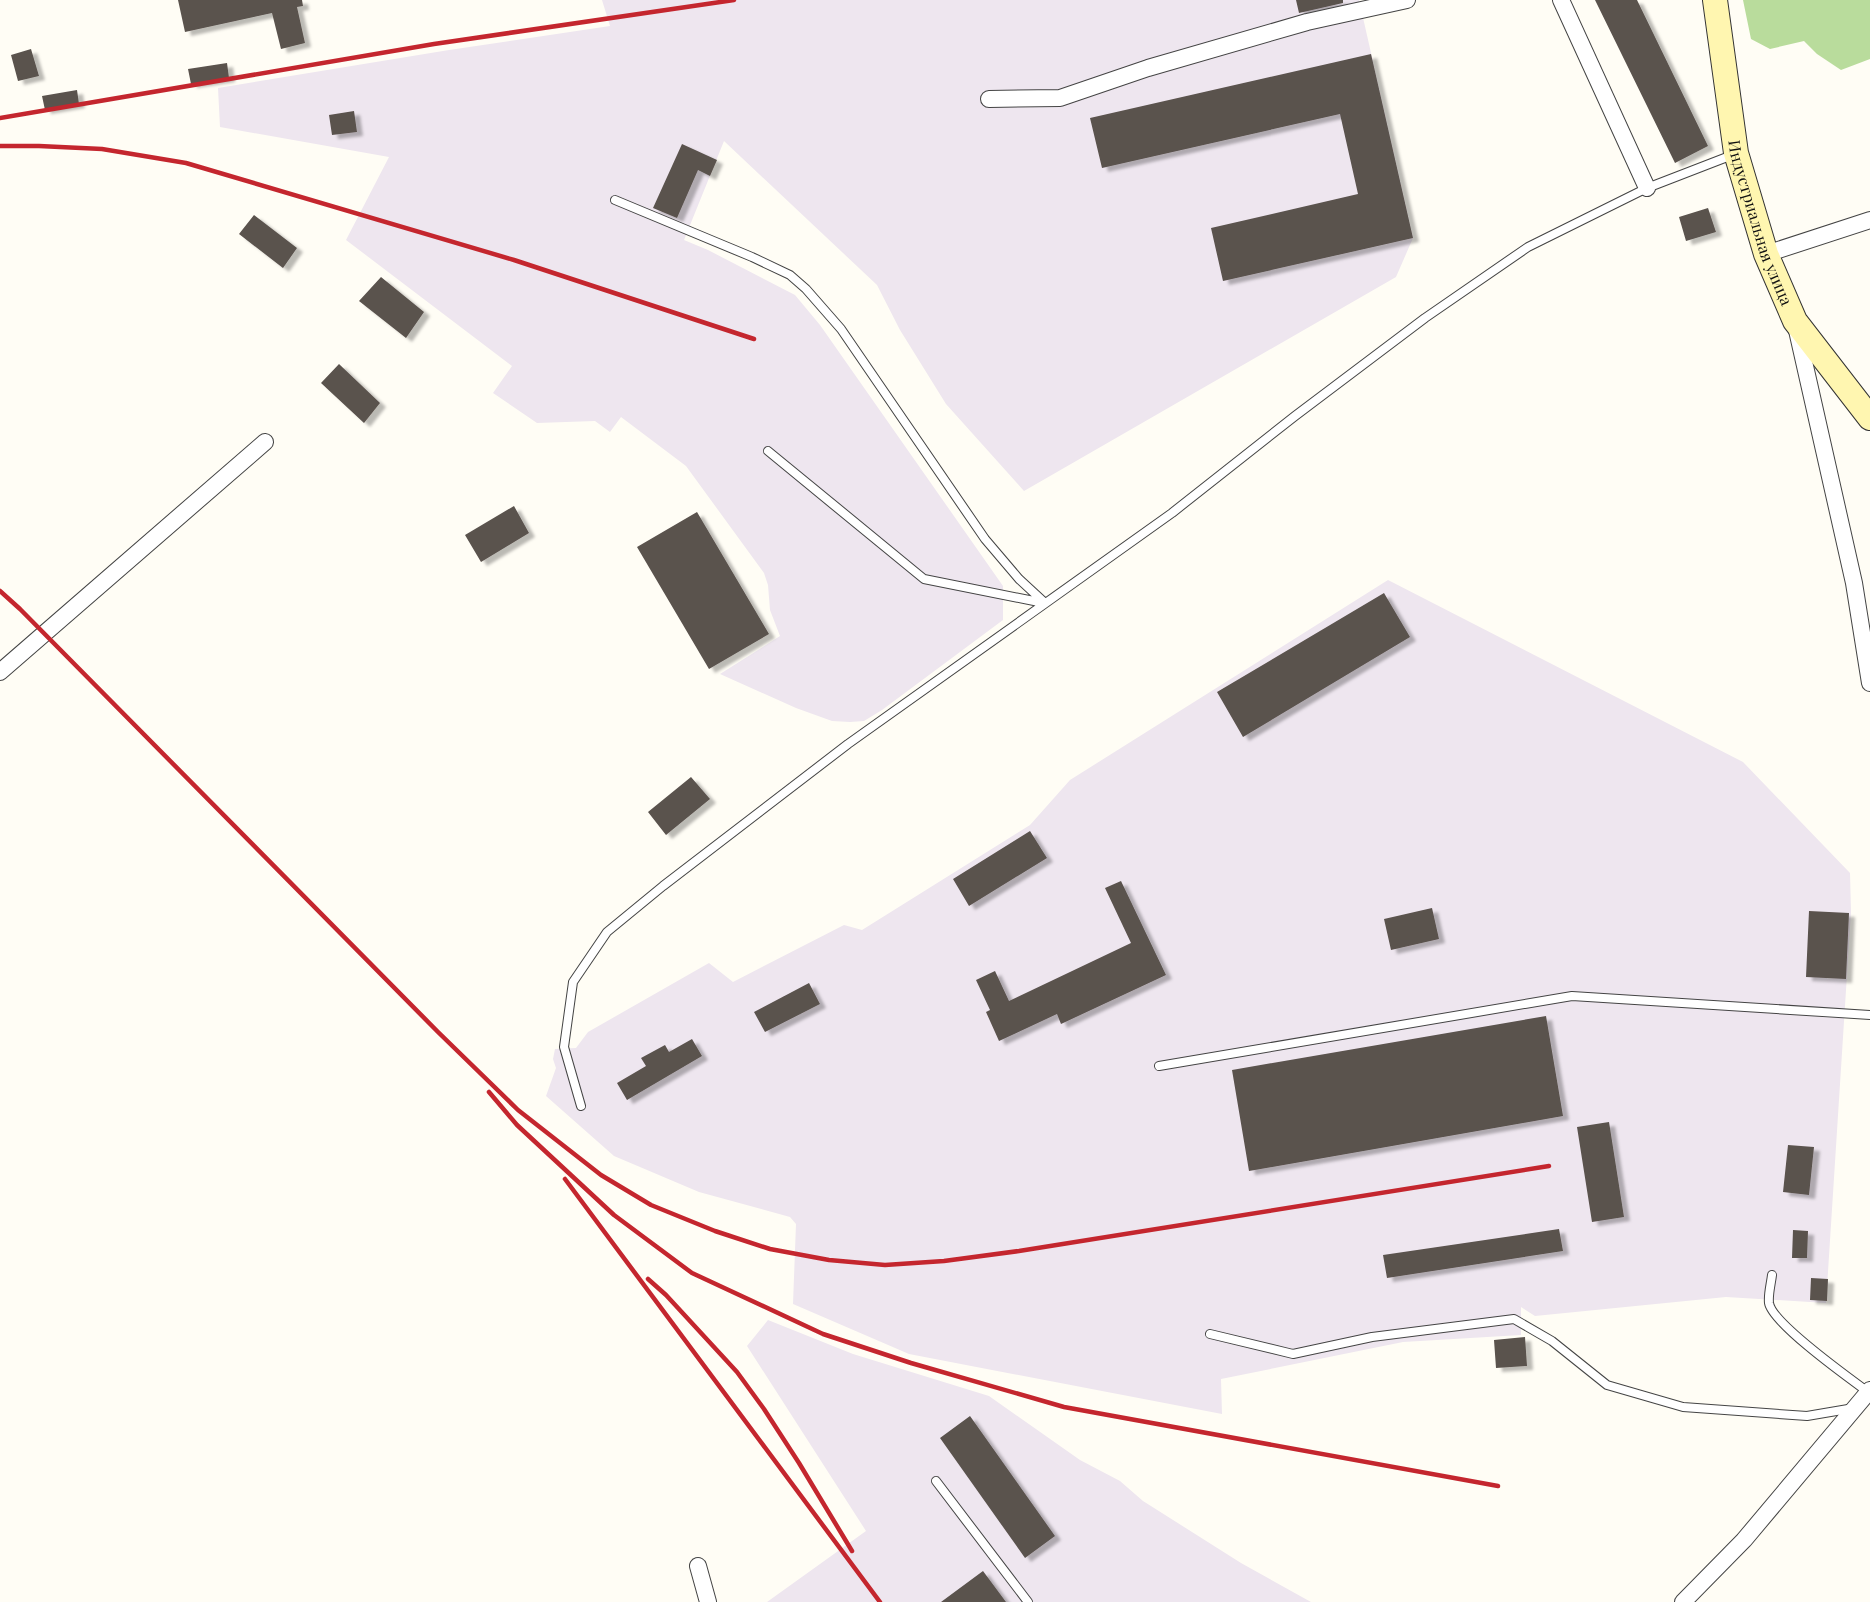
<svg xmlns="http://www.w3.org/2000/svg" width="1870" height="1602" font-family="'Playfair Display',serif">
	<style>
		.industrial { fill: #eee6ef }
		.forest { fill: #b9dc9c }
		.building { fill: #5a524d; filter: url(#shadow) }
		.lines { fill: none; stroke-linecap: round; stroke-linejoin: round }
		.lane-casing { stroke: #444; stroke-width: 10 }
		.street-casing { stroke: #444; stroke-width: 18 }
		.secondary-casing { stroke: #333; stroke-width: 26 }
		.lane { stroke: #fff; stroke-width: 8 }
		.street { stroke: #fff; stroke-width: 16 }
		.secondary { stroke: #fff6b0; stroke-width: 24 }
		.rail { stroke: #c4262e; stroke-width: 4.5 }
		.labels { text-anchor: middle; stroke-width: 6; stroke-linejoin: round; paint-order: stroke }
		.street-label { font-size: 16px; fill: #111; stroke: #fff }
	</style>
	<defs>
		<filter id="shadow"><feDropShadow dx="6" dy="4" stdDeviation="1.5" flood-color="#0004"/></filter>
	</defs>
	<rect width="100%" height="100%" fill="#fffdf5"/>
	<path class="industrial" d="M602,0H1359L1413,238L1396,277L1024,491L946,404L900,330L877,285L724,141L684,240L708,250L795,295L820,325L1003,586V620L882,710L864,721L850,722L832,721L796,708L720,674L780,636L770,610L768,585L764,573L686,466L621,417L610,432L595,421L537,423L493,393L512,366L346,240L389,157L220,127L218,88L449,50L610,26Z
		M1388,580L1743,762L1850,873L1851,912L1826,1303L1726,1297L1535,1316L1521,1307V1335L1403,1342L1221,1379L1222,1414L909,1354L793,1304L796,1224L790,1217L699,1192L614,1156L546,1096L556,1068L553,1059L555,1049L576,1048L588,1032L709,963L733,982L844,925L862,930L1030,825L1070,780Z
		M768,1320L853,1354L989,1396L1080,1460L1120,1481L1143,1501L1241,1563L1311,1602H767L866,1531L747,1346Z"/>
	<path class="forest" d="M1743,0H1870V59L1841,70L1817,54L1804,41L1770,49L1751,39Z"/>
	<path class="building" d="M178,0H302L303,6L297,7L305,43L281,49L272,13L185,32Z
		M1296,0H1343V3L1299,13Z
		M1595,0H1637L1708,146L1675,163Z
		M31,49L39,76L18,81L11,55Z
		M1371,54L1413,238L1223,281L1211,228L1358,194L1340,114L1102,168L1090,118Z
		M227,63L229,78L191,84L188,69Z
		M77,90L79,104L45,110L42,96Z
		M354,111L357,132L332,135L329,115Z
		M682,144L717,160L710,176L698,170L677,218L653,208Z
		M1708,208L1716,232L1686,241L1679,217Z
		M254,215L297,248L283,268L239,234Z
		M381,277L424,312L406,338L359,301Z
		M339,364L380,403L364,423L321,383Z
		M514,506L529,533L481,562L465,535Z
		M697,512L769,634L709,669L637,547Z
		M1384,593L1410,637L1243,737L1217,692Z
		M691,777L710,799L666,835L648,812Z
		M1030,831L1047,858L969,906L953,879Z
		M1121,881L1166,975L1061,1024L1057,1014L999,1041L986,1012L990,1010L976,980L995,971L1009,1001L1131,943L1105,888Z
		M1432,908L1439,939L1391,950L1384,919Z
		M1809,911L1849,913L1846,979L1806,977Z
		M809,983L820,1004L765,1032L754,1012Z
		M1546,1016L1563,1116L1249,1171L1232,1070Z
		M692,1039L702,1056L627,1100L617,1083L646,1066L641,1058L665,1045L669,1052Z
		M1609,1122L1624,1217L1592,1222L1577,1127Z
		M1788,1145L1814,1147L1809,1195L1783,1192Z
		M1559,1229L1563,1251L1387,1278L1383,1255Z
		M1793,1230L1808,1231L1807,1258H1792Z
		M1811,1278L1828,1279L1827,1301L1810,1300Z
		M1525,1337L1527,1366L1496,1368L1494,1340Z
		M970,1416L1055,1536L1025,1558L940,1438Z
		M983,1571L1006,1602H941Z"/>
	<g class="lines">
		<defs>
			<path id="lane" d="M615,200L752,257L790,275L806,289L841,329L985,539L1019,579L1045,603
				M768,451L924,579L1044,603
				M1159,1066L1572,996L1870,1015
				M581,1106L564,1047L573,982L607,932L663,886L848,744L1172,513L1295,416L1425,318L1528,247L1647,188L1735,154
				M1772,1275C1771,1284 1768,1294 1769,1303C1772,1323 1849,1378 1868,1392
				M1210,1334L1293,1354L1372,1337L1514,1319L1552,1341L1607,1385L1683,1407L1807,1416L1854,1408
				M936,1481L1028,1602"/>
			<path id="street" d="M1561,0L1647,188
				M989,99L1060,98L1148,68L1307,22L1407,0
				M1766,254L1870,220
				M1796,326L1854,583L1870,683
				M0,672L265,442
				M698,1566L708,1602
				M1683,1602L1744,1540L1870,1390"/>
			<g id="secondary">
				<path id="s1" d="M1715,0L1736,153L1766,254L1795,321L1870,418"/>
			</g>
		</defs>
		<use href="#lane" class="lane-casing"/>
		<use href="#street" class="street-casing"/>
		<use href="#secondary" class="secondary-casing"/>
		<use href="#lane" class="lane"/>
		<use href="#street" class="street"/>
		<use href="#secondary" class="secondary"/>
		<path class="rail" d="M0,118L434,44L734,0
			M0,146H39L102,149L186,163L514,260L754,339
			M0,591L20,609L438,1032L518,1110L601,1175L651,1205L715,1231L770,1249L829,1260L885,1265L944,1261L1019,1251L1549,1166
			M489,1092L517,1125L614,1215L692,1273L823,1334L911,1363L1064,1407L1498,1486
			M565,1179L880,1602
			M648,1279L666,1295L737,1372L764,1409L799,1463L852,1551"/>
	</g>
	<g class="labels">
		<g class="street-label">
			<text dy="6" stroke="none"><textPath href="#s1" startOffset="228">Индустриальная улица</textPath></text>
		</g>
	</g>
</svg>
